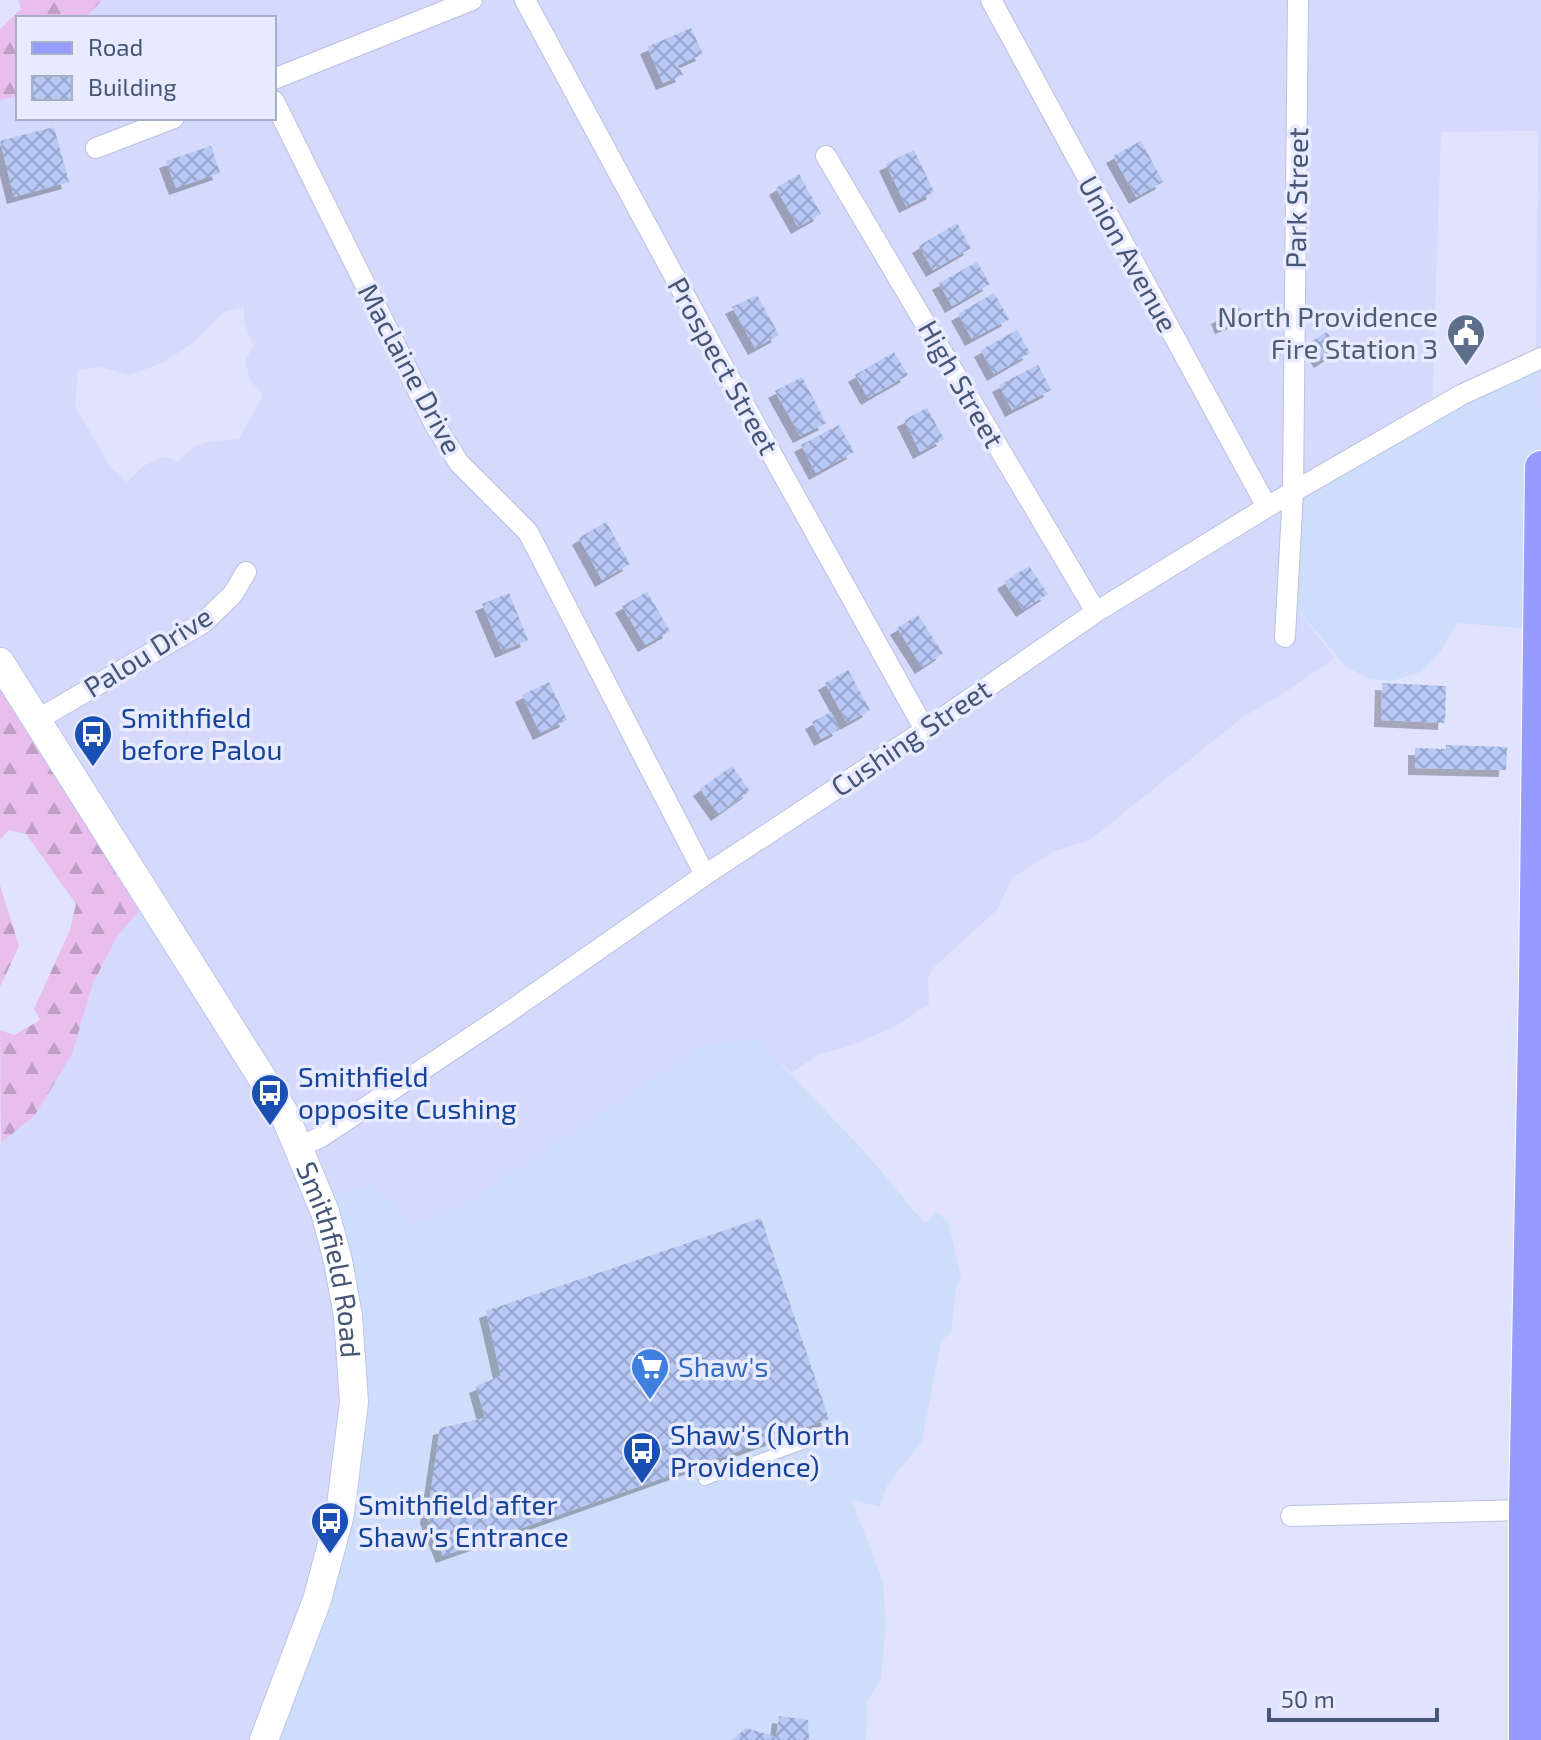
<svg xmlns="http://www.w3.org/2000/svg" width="1541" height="1740" font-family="'Exo 2',sans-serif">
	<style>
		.residential { fill: #d5d9fb; fill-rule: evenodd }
		.commercial { fill: #cedefa }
		.forest { fill: url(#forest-firs) }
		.building { fill: url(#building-cross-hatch); filter: url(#shadow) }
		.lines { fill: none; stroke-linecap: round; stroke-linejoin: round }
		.service-casing { stroke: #b9c1e0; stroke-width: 12 }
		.minor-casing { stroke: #b9c1e0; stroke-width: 22 }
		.secondary-casing { stroke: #bcc5ea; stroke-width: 30 }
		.primary-casing { stroke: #fff; stroke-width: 34 }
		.service { stroke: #fff; stroke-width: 10 }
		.minor { stroke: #fff; stroke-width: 20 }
		.secondary { stroke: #fff; stroke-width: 28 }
		.primary { stroke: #969bff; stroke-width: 32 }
		.labels { text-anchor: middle; stroke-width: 7; stroke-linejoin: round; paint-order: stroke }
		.street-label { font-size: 28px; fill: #465676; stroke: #e8eaff }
		.service-label { font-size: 28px; fill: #4e5e75; stroke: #e8eaff; text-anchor: end }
		.transit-label { font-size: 28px; fill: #164399; stroke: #e8eaff; text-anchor: start }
		.shop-label { font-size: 28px; fill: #366cbe; stroke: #e8eaff; text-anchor: start }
	</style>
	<defs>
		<pattern id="forest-firs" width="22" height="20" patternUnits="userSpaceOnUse" patternTransform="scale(2)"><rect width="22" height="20" fill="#e8bfec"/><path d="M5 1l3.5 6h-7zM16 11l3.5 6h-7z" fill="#be9ec4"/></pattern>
		<pattern id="building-cross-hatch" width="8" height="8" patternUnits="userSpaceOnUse" patternTransform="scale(2)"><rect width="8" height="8" fill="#b7c8f5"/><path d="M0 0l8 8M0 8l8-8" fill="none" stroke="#97a5cb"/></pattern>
		<filter id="shadow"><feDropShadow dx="-7" dy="7" stdDeviation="0" flood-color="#0004"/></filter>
	</defs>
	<rect width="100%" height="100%" fill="#e1e3fe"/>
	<path class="residential" d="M102,0H1541V410L1537,405L1538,369L1536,361L1538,131L1441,132L1432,408L1277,501L1286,595L1335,658L1284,693L1243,717L1090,840L1055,851L1012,878L997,910L933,968L928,979L929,1004L896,1026L855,1044L818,1055L791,1073L758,1040L455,1209L411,1226L396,1204L375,1191L337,1289L342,1394L324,1540L257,1740H0V1146L72,1054L93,983L118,935L153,896L0,663V100L18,96V118H274V18H86ZM244,307V321L253,346L245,361L250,380L263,395L239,439L207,442L195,446L178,461L164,457L143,466L127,482L111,468L75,406L78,370L100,367L130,375L164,362L193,343L224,312Z"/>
	<path class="commercial" d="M1538,369L1537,405L1541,410V669L1532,629L1457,623L1440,653L1421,672L1392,681L1368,679L1344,665L1286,595L1277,501L1421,415Z
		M758,1040L866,1153L925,1224L936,1212L948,1221L961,1277L956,1288L951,1331L941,1342L922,1441L887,1486L880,1507L852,1500L883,1582L886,1626L881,1678L867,1702L866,1740H257L324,1540L342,1394L327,1196L374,1184L376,1191L396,1204L411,1226L456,1209L702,1045Z"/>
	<path class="forest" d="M18,0H102L86,18H18V96L0,100V29L21,9Z
		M0,663L153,896L118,935L93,983L72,1054L35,1115L1,1143L0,1030L14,1035L40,1020L34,1009L70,930L76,904L26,834L9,830L0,840Z
		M0,885L19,946L0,987Z"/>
	<path class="building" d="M691,28L703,54L678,65L683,75L663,83L647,47Z
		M54,127L69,182L14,197L0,141Z
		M1141,141L1163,182L1136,197L1113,156Z
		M211,146L220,173L176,188L166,161Z
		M914,150L934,192L906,206L886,164Z
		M799,174L821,214L798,227L776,188Z
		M957,223L971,248L933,270L919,246Z
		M977,262L990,284L952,306L939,283Z
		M994,293L1009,319L972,339L958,314Z
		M757,295L779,335L755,348L732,307Z
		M1240,307L1245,318L1222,327L1218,317Z
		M1017,330L1030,353L994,374L981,350Z
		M1327,332L1338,350L1321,361L1309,343Z
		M894,352L908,375L868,398L855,375Z
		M1038,365L1051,390L1012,410L999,385Z
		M802,377L826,423L800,436L775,391Z
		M927,408L944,439L920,452L904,420Z
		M839,425L854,452L816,473L801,445Z
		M606,522L630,564L602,580L579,538Z
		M1029,566L1048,594L1023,610L1004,582Z
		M647,592L670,631L645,645L622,606Z
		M509,593L528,640L502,651L482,604Z
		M918,615L943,653L922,667L897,628Z
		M848,670L870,710L847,723L825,683Z
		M549,682L567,720L540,733L522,695Z
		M1382,683L1446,686L1445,723L1381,720Z
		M831,712L840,729L821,739L812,722Z
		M1446,745L1507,747L1506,770L1415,768V748L1446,749Z
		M732,766L750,791L718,814L700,789Z
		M761,1218L829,1419L443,1556L427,1517L440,1428L485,1418L476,1386L501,1376L486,1311Z
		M779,1716L808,1720L809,1740H732L746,1728L776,1737Z"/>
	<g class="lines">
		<defs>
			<path id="service" d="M704,1480L805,1443"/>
			<path id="minor" d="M525,0L725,370L925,730
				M991,0L1267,507
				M274,79L472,0
				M274,101L435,425L459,463L528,532L705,875
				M96,148L174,118
				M826,156L1096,612
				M1285,637L1293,492L1298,0
				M37,720L203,623L233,594L246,572
				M298,1147L321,1137L500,1018L705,875L925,730L1096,612L1267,507L1461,395L1541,358
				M1291,1516L1525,1510"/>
			<g id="secondary">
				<path id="s1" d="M0,662L283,1111L325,1212L338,1261L348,1316L354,1402L340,1514L317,1600L264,1740"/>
			</g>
			<path id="primary" d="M1525,1740V1510L1535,981L1541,467"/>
		</defs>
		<use href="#service" class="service-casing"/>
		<use href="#minor" class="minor-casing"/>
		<use href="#secondary" class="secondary-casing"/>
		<use href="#primary" class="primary-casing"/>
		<use href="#service" class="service"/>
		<use href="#minor" class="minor"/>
		<use href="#secondary" class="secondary"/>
		<use href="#primary" class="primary"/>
	</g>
	<defs>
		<symbol id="civic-pin" viewBox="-11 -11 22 30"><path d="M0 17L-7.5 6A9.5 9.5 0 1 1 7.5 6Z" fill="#5c6f8a" stroke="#e8eaff"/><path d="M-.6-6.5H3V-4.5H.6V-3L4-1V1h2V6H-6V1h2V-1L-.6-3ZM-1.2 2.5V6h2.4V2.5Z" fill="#fff"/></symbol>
		<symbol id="bus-pin" viewBox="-11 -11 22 30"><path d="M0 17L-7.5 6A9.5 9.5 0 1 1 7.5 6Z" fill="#1a4fb4" stroke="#e8eaff"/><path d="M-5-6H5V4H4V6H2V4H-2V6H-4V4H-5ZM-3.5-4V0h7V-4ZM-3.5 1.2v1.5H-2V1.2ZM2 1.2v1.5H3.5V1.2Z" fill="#fff"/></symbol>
		<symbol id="supermarket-pin" viewBox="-11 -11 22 30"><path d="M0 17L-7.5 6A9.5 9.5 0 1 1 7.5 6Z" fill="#3f7fe0" stroke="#e8eaff"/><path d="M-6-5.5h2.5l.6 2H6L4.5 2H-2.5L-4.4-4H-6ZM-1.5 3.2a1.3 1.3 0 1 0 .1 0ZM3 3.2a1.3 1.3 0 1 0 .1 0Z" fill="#fff"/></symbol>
	</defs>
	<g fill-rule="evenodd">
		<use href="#civic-pin" x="1444" y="311" width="44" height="60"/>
		<use href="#bus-pin" x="71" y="712" width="44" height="60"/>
		<use href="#bus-pin" x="248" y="1071" width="44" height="60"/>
		<use href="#supermarket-pin" x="628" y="1345" width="44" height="60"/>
		<use href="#bus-pin" x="620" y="1429" width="44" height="60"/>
		<use href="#bus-pin" x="308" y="1499" width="44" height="60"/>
	</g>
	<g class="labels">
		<g class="street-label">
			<text transform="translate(1297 198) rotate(-89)" y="10">Park Street</text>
			<text transform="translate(1128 254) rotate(61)" y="10">Union Avenue</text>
			<text transform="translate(723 366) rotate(61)" y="10">Prospect Street</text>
			<text transform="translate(410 369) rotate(62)" y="10">Maclaine Drive</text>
			<text transform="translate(961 384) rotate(60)" y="10">High Street</text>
			<text transform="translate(148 652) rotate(-32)" y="10">Palou Drive</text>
			<text transform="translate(911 738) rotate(-34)" y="10">Cushing Street</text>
			<text dy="10" stroke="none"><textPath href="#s1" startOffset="688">Smithfield Road</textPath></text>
		</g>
		<g class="service-label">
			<text x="1438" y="327">North Providence<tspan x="1438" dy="32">Fire Station 3</tspan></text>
		</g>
		<g class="transit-label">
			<text x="121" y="728">Smithfield<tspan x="121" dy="32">before Palou</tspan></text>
			<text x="298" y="1087">Smithfield<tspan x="298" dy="32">opposite Cushing</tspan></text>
			<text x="670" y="1445">Shaw's (North<tspan x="670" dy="32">Providence)</tspan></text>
			<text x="358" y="1515">Smithfield after<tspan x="358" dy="32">Shaw's Entrance</tspan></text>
		</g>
		<g class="shop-label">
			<text x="678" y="1377">Shaw's</text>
		</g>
	</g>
	<rect x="16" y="16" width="260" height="104" fill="#e8eaff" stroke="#a7afc8" stroke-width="2"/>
	<rect x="32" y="42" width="40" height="12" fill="#969bff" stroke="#a7afc8" stroke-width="2"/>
	<text x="88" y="56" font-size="24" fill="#465676">Road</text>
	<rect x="32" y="76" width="40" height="24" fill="url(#building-cross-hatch)" stroke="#a7afc8" stroke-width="2"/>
	<text x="88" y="96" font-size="24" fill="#465676">Building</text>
	<path d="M1269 1708v12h168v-12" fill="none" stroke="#465676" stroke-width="4"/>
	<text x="1281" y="1708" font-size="24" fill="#465676" stroke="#e8eaff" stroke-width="6" paint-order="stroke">50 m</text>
</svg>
